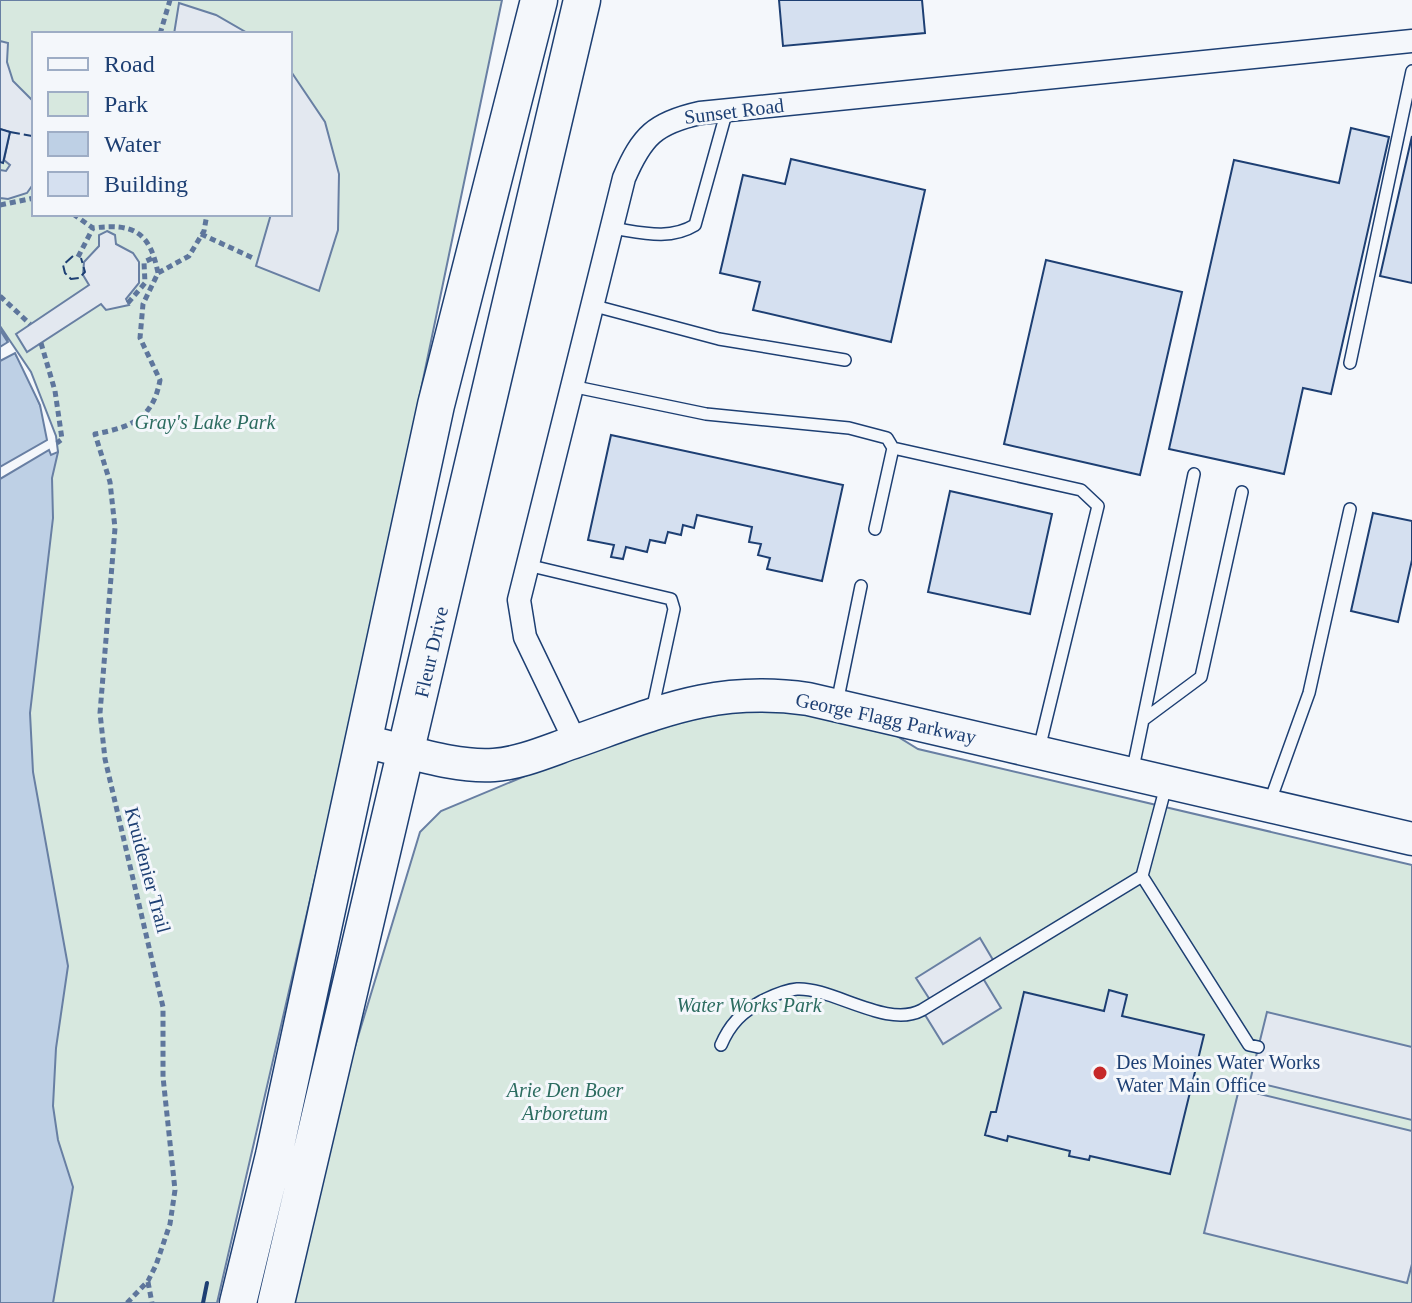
<svg xmlns="http://www.w3.org/2000/svg" width="1412" height="1303" font-family="Georgia,serif">
	<style>
		.green { fill: #d7e8df; stroke: #687fa3; stroke-width: 2; fill-rule: evenodd }
		.parking { fill: #e3e8f0; stroke: #687fa3; stroke-width: 2 }
		.water { fill: #bed0e5; stroke: #687fa3; stroke-width: 2 }
		.pier { fill: #f4f7fb; stroke: #687fa3; stroke-width: 2 }
		.building { fill: #d5e0f0; stroke: #1d3f73; stroke-width: 2 }
		.lines { fill: none; stroke-linecap: round; stroke-linejoin: round }
		.lane-casing { stroke: #1d3f73; stroke-width: 14 }
		.street-casing { stroke: #1d3f73; stroke-width: 25 }
		.secondary-casing { stroke: #1d3f73; stroke-width: 35 }
		.primary-casing { stroke: #1d3f73; stroke-width: 39 }
		.path { stroke: #5e769c; stroke-width: 5; stroke-dasharray: 6 4; stroke-linecap: butt }
		.lane { stroke: #f4f7fb; stroke-width: 11 }
		.street { stroke: #f4f7fb; stroke-width: 22 }
		.secondary { stroke: #f4f7fb; stroke-width: 32 }
		.primary { stroke: #f4f7fb; stroke-width: 36 }
		.fence { stroke: #1d3f73; stroke-width: 2; stroke-dasharray: 10 4; stroke-linecap: butt }
		.wall { stroke: #1d3f73; stroke-width: 4 }
		.poi-dot { fill: #c62828; stroke: #f4f7fb; stroke-width: 3 }
		.labels { text-anchor: middle; stroke-width: 6; stroke-linejoin: round; paint-order: stroke }
		.street-label { font-size: 20px; fill: #1d3f73; stroke: #f4f7fb }
		.park-label { font-size: 20px; font-style: italic; fill: #2c6c60; stroke: #f4f7fb }
		.poi-label { font-size: 20px; fill: #1d3f73; stroke: #f4f7fb; text-anchor: start }
	</style>
	<rect width="100%" height="100%" fill="#f4f7fb"/>
	<path class="green" d="M0,0H502L358,692L217,1303H0ZM34,34H290V214H34Z
		M780,705L895,735L918,749L1412,865V1303H293L347,1073L420,832L441,811L650,724Z"/>
	<path class="parking" d="M179,3L216,15L249,34H174Z
		M0,41L8,43L7,62L13,81L34,102V183L27,193L8,199L0,198V170L6,171L10,165L4,160L10,132L0,129Z
		M290,70L325,122L339,174L338,230L319,291L256,266L271,214H290Z
		M107,231L115,235L116,244L133,253L139,262V283L126,299L129,305L106,310L101,304L27,352L16,334L89,285L83,275L84,262L99,246V235Z
		M980,938L996,965L981,975L1001,1008L943,1044L922,1010L932,1003L916,978Z
		M1267,1012L1412,1047V1120L1250,1081Z
		M1239,1089L1412,1131V1264L1407,1283L1204,1233Z"/>
	<path class="water" d="M0,330L28,374L58,452L52,478L53,518L30,713L33,772L68,966L56,1048L53,1106L58,1140L73,1187L53,1303H0Z"/>
	<path class="pier" d="M0,326L31,372L56,436L58,452L51,455L49,450L0,479V467L47,440L40,405L15,353L0,361V347L8,342Z"/>
	<path class="building" d="M779,0H922L925,33L783,46Z
		M1351,128L1389,137L1331,394L1303,388L1284,474L1169,449L1234,160L1339,183Z
		M0,129L10,132L3,163L0,162Z
		M1412,136V283L1380,276Z
		M791,159L925,190L891,342L753,310L760,282L720,273L743,175L785,184Z
		M1046,260L1182,292L1140,475L1004,444Z
		M611,435L843,485L822,581L767,569L770,558L758,555L761,544L749,542L752,527L697,515L694,528L683,525L681,535L668,532L665,543L650,540L647,552L626,547L623,559L611,557L614,545L588,540Z
		M950,491L1052,514L1030,614L928,592Z
		M1373,513L1412,521V560L1398,622L1351,611Z
		M1109,990L1127,995L1122,1016L1204,1035L1170,1174L1090,1156L1089,1160L1069,1156L1070,1151L1008,1136L1007,1141L985,1135L991,1112H996L1024,992L1104,1011Z"/>
	<g class="lines">
		<defs>
			<path id="lane" d="M611,228C640,232 669,241 695,225L727,110
				M591,305L719,339L845,360
				M1350,363L1412,71
				M571,386L706,414L849,428L887,438L893,448L1081,490L1098,506L1039,749
				M875,529L893,448
				M527,565L671,599L674,609L652,711
				M837,703L861,586
				M1143,720L1201,677L1242,492
				M1132,773L1194,474
				M1269,804L1309,693L1350,509
				M1142,876L1249,1045L1258,1047
				M721,1045C730,1024 742,1012 762,1001C772,996 785,990 797,989C832,987 887,1029 922,1010L1142,876L1166,786"/>
			<path id="street" d="M575,741L525,637L519,600L624,178C642,136 655,123 700,113L1412,41"/>
			<path id="secondary" d="M362,741C403,749 452,768 494,765C522,763 550,750 577,741C662,711 716,686 808,699L1412,839"/>
			<path id="primary" d="M238,1303L274,1155L436,405L539,0
				M276,1303L582,0"/>
		</defs>
		<use href="#lane" class="lane-casing"/>
		<use href="#street" class="street-casing"/>
		<use href="#secondary" class="secondary-casing"/>
		<use href="#primary" class="primary-casing"/>
		<path class="path" d="M160,34L170,0
			M0,205L34,198
			M73,214L93,228C134,223 150,232 158,273
			M201,234L253,258
			M78,257L93,228
			M0,296L30,324
			M128,303L145,283L144,262L155,257
			M41,343L55,391L62,439L57,443
			M148,1282L152,1303
			M127,1303L148,1281L156,1265L170,1224L175,1190L163,1077V1007L105,759L100,713L115,528L110,482L95,434C131,427 153,419 160,380L140,338L143,304L158,273L189,256L204,231L207,214"/>
		<use href="#lane" class="lane"/>
		<use href="#street" class="street"/>
		<use href="#secondary" class="secondary"/>
		<use href="#primary" class="primary"/>
		<path class="fence" d="M10,132L32,136L34,146
			M73,256L63,265L65,273L71,279L79,278L85,272L81,258"/>
		<path class="wall" d="M203,1303L207,1283"/>
	</g>
	<circle class="poi-dot" cx="1100" cy="1073" r="8"/>
	<g class="labels">
		<g class="street-label">
			<text transform="translate(734 111) rotate(-7)" y="7">Sunset Road</text>
			<text transform="translate(431 652) rotate(-77)" y="7">Fleur Drive</text>
			<text transform="translate(886 718) rotate(12)" y="7">George Flagg Parkway</text>
			<text transform="translate(148 870) rotate(75)" y="7">Kruidenier Trail</text>
		</g>
		<g class="park-label">
			<text x="205" y="429">Gray's Lake Park</text>
			<text x="749" y="1012">Water Works Park</text>
			<text x="565" y="1097">Arie Den Boer<tspan x="565" dy="23">Arboretum</tspan></text>
		</g>
		<g class="poi-label">
			<text x="1116" y="1069">Des Moines Water Works<tspan x="1116" dy="23">Water Main Office</tspan></text>
		</g>
	</g>
	<rect x="32" y="32" width="260" height="184" fill="#f4f7fb" stroke="#9eadc5" stroke-width="2"/>
	<rect x="48" y="58" width="40" height="12" fill="#f4f7fb" stroke="#9eadc5" stroke-width="2"/>
	<text x="104" y="72" font-size="24" fill="#1d3f73">Road</text>
	<rect x="48" y="92" width="40" height="24" fill="#d7e8df" stroke="#9eadc5" stroke-width="2"/>
	<text x="104" y="112" font-size="24" fill="#1d3f73">Park</text>
	<rect x="48" y="132" width="40" height="24" fill="#bed0e5" stroke="#9eadc5" stroke-width="2"/>
	<text x="104" y="152" font-size="24" fill="#1d3f73">Water</text>
	<rect x="48" y="172" width="40" height="24" fill="#d5e0f0" stroke="#9eadc5" stroke-width="2"/>
	<text x="104" y="192" font-size="24" fill="#1d3f73">Building</text>
</svg>
